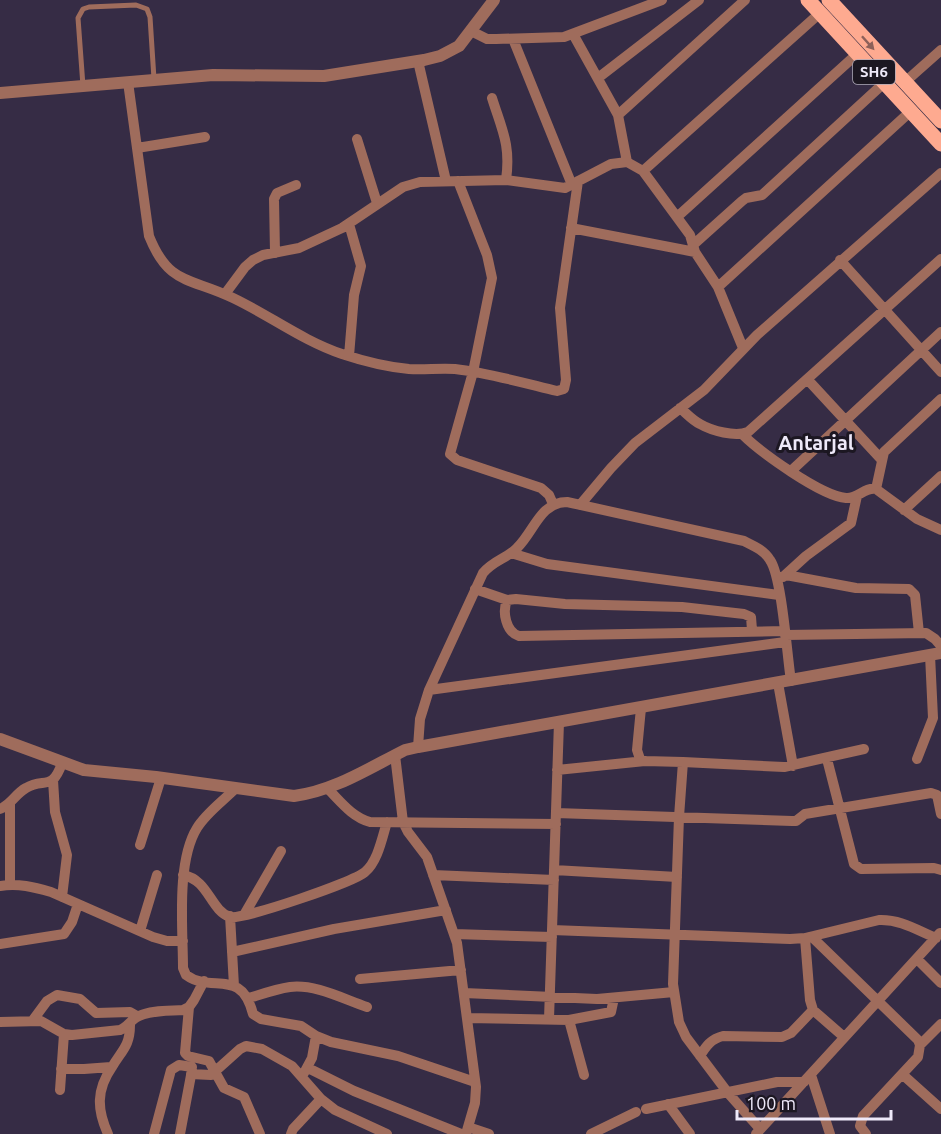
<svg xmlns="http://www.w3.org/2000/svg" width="941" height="1134" font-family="Ubuntu,sans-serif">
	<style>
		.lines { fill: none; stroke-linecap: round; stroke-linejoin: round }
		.service { stroke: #9f6c5c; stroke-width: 5 }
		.minor { stroke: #9f6c5c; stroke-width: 10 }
		.tertiary { stroke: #9f6c5c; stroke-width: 12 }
		.primary { stroke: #feaa90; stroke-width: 15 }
		.oneway { fill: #8d6059 }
		.labels { text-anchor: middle; stroke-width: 6; stroke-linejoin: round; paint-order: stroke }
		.shield { fill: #1c1722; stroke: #afaab8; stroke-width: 1.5 }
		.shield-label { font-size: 15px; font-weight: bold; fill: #eee9f9 }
		.quarter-label { font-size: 20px; font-weight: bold; fill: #eee9f9; stroke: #1c1722 }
	</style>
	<rect width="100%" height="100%" fill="#362c45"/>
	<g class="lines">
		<path class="service" d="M83,86L78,18L83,9L89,7L136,5L147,9L150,17L154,79"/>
		<path class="minor" d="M471,31L487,39H496L564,37L662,0
			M573,34L618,115L627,162
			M513,39L572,185
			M418,61L446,181
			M598,78L699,0
			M128,82L149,236C169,286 190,277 233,298C269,315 303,341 342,354C363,361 387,367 409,369C424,370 439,368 455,369C489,373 524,383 557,391L564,389L566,380L560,308L578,181
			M905,82L941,50
			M492,98C502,130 511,145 506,180
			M618,115L745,0
			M357,139L377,203
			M137,148L205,137
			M643,171L820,13
			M458,181L487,255L492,278L473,372L450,454L457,460L541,488L549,495L553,504
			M677,217L857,54
			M349,224L361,266L354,295L349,356
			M571,228L695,252
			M693,245L742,201L746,198L762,195L884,83
			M275,253L274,199L277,193L296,185
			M840,260L941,372
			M718,287L911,111
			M225,294L245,267L253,260L263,255L299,248L342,228L403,187L420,182L506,180L565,188L611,164L627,162L643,171L690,235L695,252L718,287L743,348
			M808,380L881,459
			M680,408C686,413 692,420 700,424C712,431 735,437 748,432L941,259
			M742,434C760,452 821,496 846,498C858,499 864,487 876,489L917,519L941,530
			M791,471L941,332
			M876,489L884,452L941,399
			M580,505L611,468L635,443L704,390L757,335L941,173
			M904,510L941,476
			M511,553L547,564L779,595
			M786,575L856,588L909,589L915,595L919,633
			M783,577L806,556L851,523L857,496
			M475,589L507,600L516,599L565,604L682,607L744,614L751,617L752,630
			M507,600C502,612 506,632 519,636L784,631
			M785,635L926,633L935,639L941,646
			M778,683L793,766
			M429,690L785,642
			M641,708L637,750L640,759L645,761L683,762
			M418,747L420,719L429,690L483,573C494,560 506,559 517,548C534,532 540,502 567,502L744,541C754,546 764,550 770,560C782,577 787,656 791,681
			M395,755L403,822L408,832L427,857L457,943L476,1087L475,1103L466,1134
			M827,759L854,864L861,869L934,868L941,870
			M917,759L933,718L930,655
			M557,770L645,761
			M53,780L55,812L67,855L62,897
			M236,788C223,801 206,813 197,828C176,862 183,929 183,968L186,975C212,994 241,967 253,1014L261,1019L301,1026L316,1036L331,1042L398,1056L475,1082
			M328,789C341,802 352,817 370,822L556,824
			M10,804V885
			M0,809C12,804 15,794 26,788C44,777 52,792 62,763
			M556,813L792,821H796L805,814L931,793L937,795L941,814
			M140,845L161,778
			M554,870L677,877
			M183,875C209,880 210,910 230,917C243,920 354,882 365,872C378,861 382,838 387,822
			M433,875L554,880
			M0,886C18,883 34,887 51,892L153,937L167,941H183
			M244,915L281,851
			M230,916L234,986
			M552,930L790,939L805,938L879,920C900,919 917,930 936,938
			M140,931L157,875
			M454,934L552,937
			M812,937L918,1040L920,1045L918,1057L863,1116L860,1126L866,1134
			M805,938L810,1000L813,1010L844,1037
			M0,944L64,934L72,922L78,904
			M232,952L334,929L446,910
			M917,959L941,983
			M360,979L461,970
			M464,993L597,999L674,992
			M249,998C262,994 276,989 290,987C316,984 343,999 367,1007
			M189,1007L185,1053L188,1056L209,1061L224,1088L244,1097L260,1134
			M467,1018L569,1020L611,1012L614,998
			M549,1019L559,722
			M33,1020L47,1001L57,995L80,999L96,1013L130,1012L137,1016
			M569,1020L584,1075
			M0,1022L41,1021L64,1034L72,1035L120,1030C128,1027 131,1019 139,1016C151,1010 170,1011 183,1010L189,1007L194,1000L204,981
			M920,1045L941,1024
			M700,1056C706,1046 711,1039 723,1036L782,1037L791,1033L813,1010
			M308,1068L354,1091L461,1134
			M61,1069H84L111,1067
			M304,1073L312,1058L316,1036
			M191,1074L211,1075L240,1049L246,1046L262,1049L292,1066L321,1099L335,1110L387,1134
			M902,1074L941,1109
			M811,1075L830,1134
			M60,1090L64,1034
			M668,1104L690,1134
			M646,1109L777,1082H804
			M468,1127L489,1134
			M760,1129L728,1093L686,1037L679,1022L673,984L679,817L683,762L784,767L864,749
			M108,1134C97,1110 96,1090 112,1067C122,1050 130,1046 130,1025
			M154,1134L171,1070L179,1065L192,1067
			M180,1134L192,1070
			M291,1134L293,1129L321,1099
			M591,1134L636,1112
			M756,1134L940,933"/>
		<path class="tertiary" d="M0,93L213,75L324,76L424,60L440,56L459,46L494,0
			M0,739L84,770L156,777L294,796C334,791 369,768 405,750L418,747L941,653"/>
		<path class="primary" d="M808,0L941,144
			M829,0L941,121"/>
	</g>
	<defs><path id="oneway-solid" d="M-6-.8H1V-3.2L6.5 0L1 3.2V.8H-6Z" transform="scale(1.5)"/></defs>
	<use class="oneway" href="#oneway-solid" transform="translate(868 43) rotate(48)"/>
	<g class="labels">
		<rect class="shield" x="853" y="60" width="42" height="24" rx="4.5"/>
		<g class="shield-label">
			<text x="874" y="77">SH6</text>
		</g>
		<g class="quarter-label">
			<text x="816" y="450">Antarjal</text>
		</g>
	</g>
	<path d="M737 1110v9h154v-9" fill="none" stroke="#eee9f9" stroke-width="3"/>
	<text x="746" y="1110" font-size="18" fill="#eee9f9" stroke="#1c1722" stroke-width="4.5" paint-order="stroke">100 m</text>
</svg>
